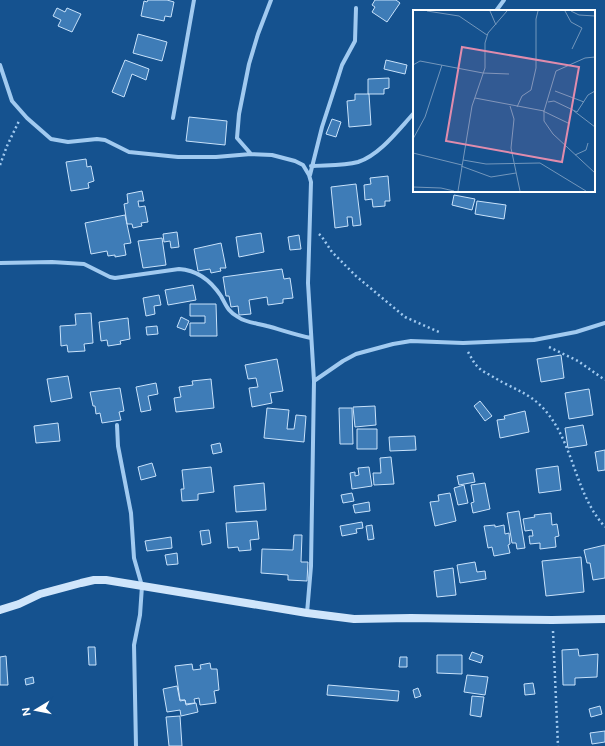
<svg xmlns="http://www.w3.org/2000/svg" width="605" height="746" font-family="Figtree,sans-serif">
	<style>
		.building { fill: #3e7cb7; stroke: #c8e2fb }
		.lines { fill: none; stroke-linecap: round; stroke-linejoin: round }
		.path { stroke: #a1caf0; stroke-width: 2.5; stroke-dasharray: 2 3; stroke-linecap: butt }
		.street { stroke: #a1caf0; stroke-width: 4 }
		.secondary { stroke: #cfe5fb; stroke-width: 8 }
		.inset-road { fill: none; stroke: #7397bc; stroke-width: 1 }
		.view { fill: #e08cad; fill-opacity: 0.15; stroke: #e08cad; stroke-width: 2 }
		.inset-edge { fill: none; stroke: #fff; stroke-width: 2 }
	</style>
	<rect width="100%" height="100%" fill="#15528f"/>
	<path class="building" d="M148,0H167L174,2L171,17L165,16L164,21L141,16L144,1L147,2Z
		M375,0H396L400,3L387,22L372,12L375,7L372,5Z
		M57,8L65,12L67,8L81,14L72,32L58,26L61,20L53,16Z
		M138,34L167,42L162,61L133,53Z
		M125,60L149,69L146,80L132,74L124,97L112,92Z
		M386,60L407,65L405,74L384,69Z
		M389,78V88L384,89V94H368V79Z
		M355,94H369L371,125L349,127L347,101L355,100Z
		M189,117L227,121L225,145L186,141Z
		M332,119L341,122L336,137L326,134Z
		M86,159L87,167L91,166L94,181L88,183L89,188L71,191L66,162Z
		M388,176L390,201H385V206L373,207L372,199L365,200L364,185L371,184L370,178Z
		M356,184L361,225L353,226L352,217H347L348,226L335,228L331,187Z
		M142,191L144,201H138L139,207L145,206L148,222L141,223L142,226L133,228L132,224H127L124,204L128,203L127,194Z
		M454,195L475,199L472,210L452,205Z
		M477,201L506,205L504,219L475,214Z
		M125,215L131,243L124,244L126,255L115,257V255L108,256L107,251L91,254L85,223Z
		M177,232L179,247L171,248L170,241L164,242L163,234Z
		M261,233L264,252L239,257L236,237Z
		M299,235L301,249L290,250L288,237Z
		M162,238L166,265L143,268L138,241Z
		M221,243L226,268H220L221,271L211,273L210,269L198,271L194,249Z
		M282,269L284,279L290,278L293,298L283,299V303L268,305L267,297L249,300L251,314L239,315L238,306L231,307L229,296H226L223,277Z
		M193,285L196,300L168,305L165,290Z
		M159,295L161,305L154,306L155,314L146,316L143,298Z
		M190,304H216L217,336H190V323H205V316H190Z
		M91,313L93,343L84,344L85,351L68,352L67,345L61,346L60,326L76,325L75,314Z
		M181,317L189,321L185,330L177,327Z
		M128,318L130,339L120,341L121,344L108,346L107,340L101,341L99,322Z
		M157,326L158,334L147,335L146,327Z
		M561,355L564,378L541,382L537,359Z
		M277,359L283,391L270,393L272,403L252,407L249,388L258,387L256,378L248,379L245,365Z
		M68,376L72,398L51,402L47,379Z
		M211,379L214,408L176,412L174,398L181,397L179,387L193,385L192,381Z
		M156,383L158,394L148,396L151,410L141,412L136,387Z
		M120,388L124,411L119,412L121,420L102,423L100,413L96,414L95,406H93L90,392Z
		M589,389L593,415L569,419L565,393Z
		M480,401L492,416L485,421L474,406Z
		M375,406L376,425L355,427L353,407Z
		M267,408L289,410L287,429H294L296,415L306,416L304,442L264,438Z
		M339,408H352L353,444H340Z
		M525,411L529,432L500,438L497,420L505,419L504,416Z
		M58,423L60,441L36,443L34,426Z
		M583,425L587,445L568,448L565,428Z
		M357,429H377V449H357Z
		M415,436L416,450L390,451L389,437Z
		M220,443L222,452L213,454L211,445Z
		M605,450V470L598,471L595,452Z
		M391,457L394,484L374,485L373,473H381L380,458Z
		M152,463L156,476L141,480L138,467Z
		M558,466L561,490L539,493L536,469Z
		M211,467L214,492L198,494V500L182,501L181,489H184L182,470Z
		M369,467L372,486L352,489L350,473L355,472V476L359,475L358,468Z
		M473,473L475,482L459,485L457,476Z
		M264,483L266,510L236,512L234,486Z
		M485,483L490,509L473,513L471,503L474,502L471,485Z
		M464,485L468,503L458,505L454,488Z
		M352,493L354,501L343,503L341,495Z
		M450,493L456,521L435,526L430,502L439,501L438,495Z
		M369,502L370,511L355,513L353,505Z
		M519,511L525,548L517,549L516,543H512L507,513Z
		M551,513L552,525L557,524L559,536L555,537L556,547L540,549V543L530,544L529,536H533L532,530L525,531L523,519L535,517L534,515Z
		M257,521L259,539L250,540L251,550L239,551L238,547L228,548L226,523Z
		M362,522L363,528L356,529L357,533L342,536L340,526Z
		M372,525L374,539L368,540L366,526Z
		M495,525V527L504,525L505,534L509,533L510,544L508,545L510,553L494,556L492,547L488,548L484,526Z
		M209,530L211,543L202,545L200,531Z
		M294,535H302L301,562H308L307,581L288,580V575L261,573L262,549L293,550Z
		M171,537L172,548L147,551L145,541Z
		M605,545V578L593,580L590,563H587L584,550Z
		M177,553L178,564L167,565L165,555Z
		M581,557L584,592L546,596L542,561Z
		M475,562L477,572L485,571L486,579L460,583L457,565Z
		M453,568L456,595L437,597L434,571Z
		M88,647H95L96,665H89Z
		M578,649L579,656L598,654L597,677L575,678V685H563L562,650Z
		M472,652L483,656L481,663L469,659Z
		M437,655H462V674L437,673Z
		M6,656L8,685H0V657Z
		M400,657H407V667H399Z
		M210,663L211,669H217L219,690L214,691L216,703L200,705L199,698L194,699L195,703L186,704L185,700H180L175,666L192,664L193,670L201,669L200,665Z
		M467,675L488,677L485,695L464,692Z
		M33,677L34,683L26,685L25,679Z
		M533,683L535,694L525,695L524,684Z
		M328,685L399,691L398,701L327,695Z
		M177,686L180,701L185,700L186,705L196,703L198,712L181,716L180,710L167,712L163,689Z
		M418,688L421,696L415,698L413,690Z
		M472,696L484,697L481,717L470,715Z
		M600,706L602,714L591,717L589,709Z
		M180,716L182,746H169L166,717Z
		M605,731V742L592,744L590,733Z"/>
	<g class="lines">
		<path class="path" d="M0,165L7,146L19,121
			M319,234L322,237L332,252L356,276L405,317L439,332
			M549,347L578,361L605,380
			M468,352L475,364L481,370C488,374 495,378 502,382C517,390 531,395 543,408C574,441 574,493 605,527
			M553,631L558,746"/>
		<path class="street" d="M496,11L504,0
			M0,65L12,101L27,118L51,139L68,142L97,139L105,140L129,152L178,157H216L251,154L272,155L295,161L303,165L309,175L311,182L308,283L314,381L311,566L307,613
			M173,118L194,0
			M251,154L237,138L239,114L249,64L258,34L271,0
			M311,166C327,165 344,166 358,162C380,155 399,129 414,113
			M310,175L322,127L336,84L342,65L355,41L356,8
			M0,263L52,262L84,264L110,277L115,278L179,269C197,270 211,281 221,296C226,305 228,312 238,317C246,323 257,323 267,326C282,330 296,335 311,338
			M314,381L343,361L356,354L393,344L411,341L463,343L534,340L576,332L605,323
			M117,425L118,446L131,513L134,558L142,586L140,615L134,645L136,746"/>
		<path class="secondary" d="M0,610L19,604L40,594L81,583L94,580H106L307,613L354,619L411,618L552,620L605,619"/>
	</g>
	<g transform="translate(413 10)">
		<rect width="182" height="182" fill="#15528f"/>
		<path class="inset-road" d="M14,1L46,6L74,25M77,1L83,15M152,1L158,12L169,18L159,39M158,1L166,5L182,6M0,55L7,51L70,63L96,64M142,81L171,92M62,88L131,101L143,61L172,48L182,47M135,92L141,91L164,102L175,85L182,81M97,96L101,109L98,138L107,181M104,97L109,86L118,80L123,58V9L125,1M130,101L155,113M131,101V111L140,124L182,163M161,101L182,117M0,129L12,107L29,55M0,143L49,155M162,145L173,140L175,133M50,150L73,154L127,153L173,181M48,156L78,167L103,163M0,177L28,178L41,181M45,181L59,96L72,58V33L75,23L94,1"/>
		<path class="view" d="M49,37L166,57L149,152L33,131Z"/>
		<rect width="182" height="182" class="inset-edge"/>
	</g>
	<g transform="translate(36 710) rotate(260)" stroke="#15528f" stroke-width="3" paint-order="stroke">
	<path d="M0-3L7 15L0 10L-7 15Z" fill="#ffffff"/>
	<text y="-6" font-size="11" font-weight="bold" text-anchor="middle" fill="#ffffff">N</text>
	</g>
</svg>
